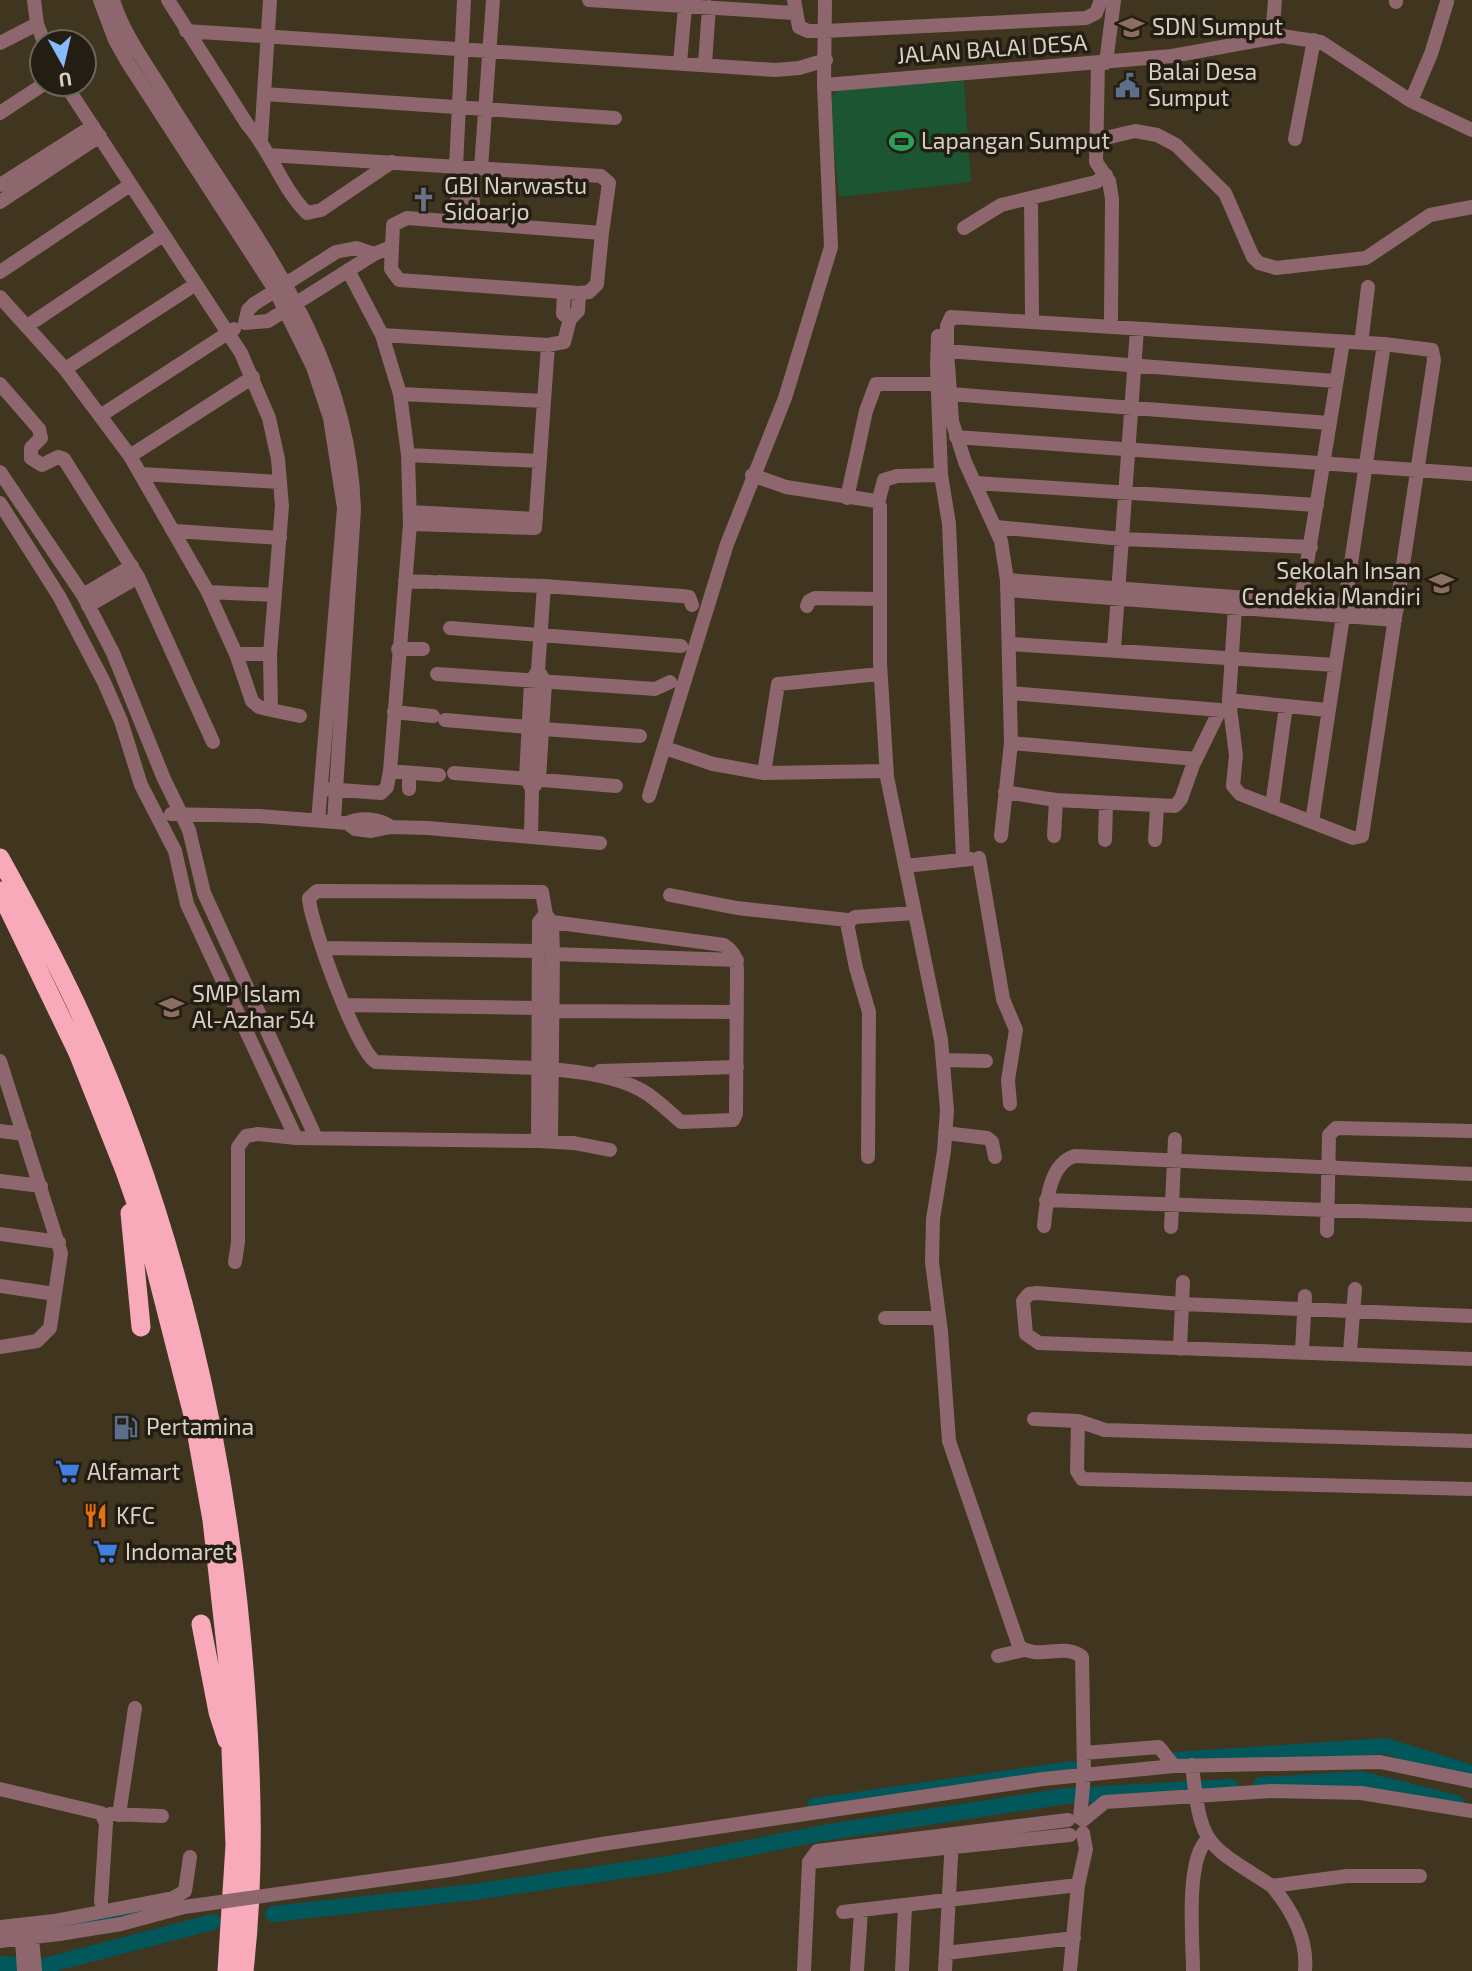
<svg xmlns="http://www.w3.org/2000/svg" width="1472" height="1971" font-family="'Exo 2',sans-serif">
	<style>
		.pitch { fill: #1c5531 }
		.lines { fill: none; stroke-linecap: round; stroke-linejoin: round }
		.river { stroke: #02575b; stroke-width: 16 }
		.minor { stroke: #8e666d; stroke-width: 14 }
		.highway { stroke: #f8aaba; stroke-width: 19 }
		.minor-bridge { stroke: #8e666d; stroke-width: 14 }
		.labels { text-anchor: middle; stroke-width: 7; stroke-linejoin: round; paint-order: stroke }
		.poi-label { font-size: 23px; fill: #d7d0c3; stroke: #231d13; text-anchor: start }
		.street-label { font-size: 23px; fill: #d7d0c3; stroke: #231d13 }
	</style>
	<rect width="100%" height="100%" fill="#40351e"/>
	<path class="pitch" d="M964,81L971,182L839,197L829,99L838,90Z"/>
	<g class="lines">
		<path class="river" d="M1175,1760L1385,1746L1472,1773
			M1261,1785L1361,1779L1456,1803
			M815,1806L1072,1769
			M273,1914L474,1892L668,1864L823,1833L1066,1796L1231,1787
			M121,1915L161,1908
			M56,1927L105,1920
			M0,1964L44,1966L213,1922"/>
		<path class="minor" d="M34,0L37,24L44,42
			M100,0L115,40L128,63L275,290L313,367L330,418L344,508L318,821
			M113,0C124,36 148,66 167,98C249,231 349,345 354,509L334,821
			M168,0L247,124C271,151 281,187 307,213L321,210L392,162
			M589,0L794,13
			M794,0L799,27L808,31H825L1086,18L1096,13L1101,0
			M1396,2V0
			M186,31L775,70L799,68L826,60
			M1272,37L1275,0
			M0,43L37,24
			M680,63L685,7
			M1098,63L1096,162L1109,181L1112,199L1111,319
			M1106,63L1114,0
			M705,64L709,7
			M824,85L1172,56L1282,36L1321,42L1411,101L1472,130
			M264,94L615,118
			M1411,101L1431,54L1447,2
			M0,113L44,84
			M1295,139L1314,40
			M261,140L270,0
			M1097,140L1135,131L1157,135L1176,145L1225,193L1253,257L1259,263L1276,268L1366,258L1430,215L1472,207
			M269,155L601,176L609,183L602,233
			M456,167L464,0
			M481,168L493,0
			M0,185L93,126
			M1031,199L1032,315
			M0,202L100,136
			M407,218L602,233L597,284L589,292L579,293L399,280L391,269L393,225Z
			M455,220L457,201L465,193L473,201L472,221
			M964,228L1001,205L1096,182L1106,175
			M374,254L356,248L336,252L254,304L248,310L245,323L268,321L374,254L391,247
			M348,270L382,335L400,394L408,455L410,524L390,771L439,775
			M0,272L130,185
			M564,292L563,314L570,319L578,311L579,293
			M0,297L65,369L130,456L208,592L236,654L252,701L259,707L271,710L270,654L282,506L278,459L269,418L241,353L65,84
			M27,326L163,235
			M382,335L548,345L564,342L570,319
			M1362,336L1368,287
			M947,351L1335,381
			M946,365L937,366L941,475L949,524L963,859
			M937,366L938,336
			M65,369L196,284
			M0,384L39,429L41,438L31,448V458L42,465L58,457L64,459L138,577L213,742
			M400,394L544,401
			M950,394L1329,423
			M100,416L234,329
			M956,437L1472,474
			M408,455L540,461
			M130,456L253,377
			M0,472L83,595L113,653L164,779L189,830L204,893L316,1138
			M141,474L280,482
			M752,475L786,487L876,501L880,506V663L887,777L941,1040L947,1110L944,1151L933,1219L932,1262L941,1332L949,1441L1019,1646C1037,1661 1065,1642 1082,1657L1084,1775L1080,1818
			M976,483L1317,505
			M847,498L866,411L876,384H938
			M0,503L59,596L104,682L121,721L141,785L175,851L187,904L296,1138
			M878,503L884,480L897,476L941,475
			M411,512L536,519
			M410,524L535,528L548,345
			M996,527L1122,539L1311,547
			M175,531L280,538
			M1007,580L1397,609
			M405,581L432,582
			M438,582L544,586L682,596L689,597L692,605
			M1007,590L1395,620
			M208,592L275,595
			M83,595L132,566
			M1301,600L1343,342
			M88,606L138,577
			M807,606L809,601L815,598L880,599
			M450,628L681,646
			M1010,644L1335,665
			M398,649H423
			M1114,649L1137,329
			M236,654H270
			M437,674L655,689L670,682
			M1229,700L1327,710
			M271,710L300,716
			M394,712L433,716
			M445,720L529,727
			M543,729L640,736
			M1011,743L1196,759
			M665,748L713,764L764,773L887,771
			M454,773L616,786
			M764,773L778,684L880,674
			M535,785L539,779L545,683L541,675
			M326,789L381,793L387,787L390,771
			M409,789V773
			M1005,792L1056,800L1175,806L1181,799L1193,765L1220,710L1011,693
			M649,796L727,544L785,398L831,247L824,85L825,0
			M1272,806L1286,706
			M171,814L259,816L347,823C361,817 379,818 391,827
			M1312,822L1384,344
			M347,823L355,829L371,831L391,827L428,828L600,843
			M531,836L532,789L526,778L531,682L538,670L544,586
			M1001,836L1011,743L1007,580L1001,541L965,462L952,421L947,351V326L951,317L1384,344L1432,350L1434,360L1362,836L1353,838L1240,794L1233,786L1236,755L1229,700L1235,607
			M1054,836L1056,800
			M1105,840L1106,804
			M1155,840L1157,807
			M979,858L1003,999L1016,1030L1008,1080L1010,1104
			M905,866L971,859
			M670,895L737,908L848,920
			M539,922H552L724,945C736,953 737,960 737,973L736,1114L733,1120L681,1122C668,1111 656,1098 641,1090C611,1074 572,1071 538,1068L376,1062C357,1052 310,922 309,898L317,891L542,892L546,915L552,922L553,954L551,1141
			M323,948L539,951
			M553,954L737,960
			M344,1005L538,1008
			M554,1011L737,1012
			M943,1060L986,1061
			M0,1061L61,1253L50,1328L37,1341L0,1347
			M600,1071L737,1067
			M0,1131L24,1134
			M945,1133L987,1138L992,1142L995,1157
			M538,1141L539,922L544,916
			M868,1157L869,1012L856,968L847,923L855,917L915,913
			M0,1181L41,1186
			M1046,1200L1472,1215
			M1044,1226C1046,1204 1049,1163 1075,1156L1472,1174
			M1171,1227L1175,1139
			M1327,1231L1329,1135L1336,1128L1472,1131
			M0,1234L59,1242
			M235,1262L238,1242V1147L246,1136L258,1134L296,1138L538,1141L574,1143L610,1150
			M0,1286L55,1294
			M1472,1316L1182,1304L1037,1293L1029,1294L1023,1301L1026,1334L1039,1343L1472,1359
			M885,1318H939
			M1180,1349L1183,1282
			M1302,1351L1305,1296
			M1350,1352L1355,1289
			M1034,1419L1078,1421L1105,1430L1472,1441
			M1078,1421L1077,1471L1082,1479L1472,1489
			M998,1656L1024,1650
			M1084,1753L1159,1747L1174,1766
			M1192,1765C1201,1848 1205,1843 1272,1886C1292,1910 1308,1940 1305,1971
			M0,1789L101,1813L106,1823L101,1902
			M110,1814L162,1816
			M119,1815L135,1708
			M1083,1820L1105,1802L1272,1791L1361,1793L1472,1811
			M809,1862L1070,1835
			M450,1870L602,1844L1043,1779L1174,1766L1380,1762L1472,1781
			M1272,1886L1347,1876H1420
			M843,1912L1078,1885
			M0,1927L54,1921L173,1898L185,1891L190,1857
			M32,1938L35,1971
			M22,1939L24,1971
			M0,1941L59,1934
			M946,1953L1074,1938
			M804,1971L809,1862L817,1851L1068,1820
			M857,1971L861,1911
			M902,1971L905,1907
			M945,1971L952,1838
			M1070,1971L1078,1885L1086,1849L1083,1833
			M1193,1971C1193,1941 1185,1861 1207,1840"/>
		<path class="highway" d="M0,858C26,905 52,953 75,1002C174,1214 228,1448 245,1681C252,1777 255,1875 244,1971
			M0,891L78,1053L125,1171L146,1231L194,1419L212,1520L233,1709L231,1751L235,1845L227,1971
			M130,1213L141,1327
			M201,1624L218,1712L227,1740"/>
		<path class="minor-bridge" d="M59,1934L121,1924L184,1907L450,1870"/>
	</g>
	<defs>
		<symbol id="school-bare" viewBox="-9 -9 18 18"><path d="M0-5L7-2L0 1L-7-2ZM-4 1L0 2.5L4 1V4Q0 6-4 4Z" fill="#8d6e63" stroke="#231d13" stroke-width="2.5" paint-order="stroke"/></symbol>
		<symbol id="civic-bare" viewBox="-9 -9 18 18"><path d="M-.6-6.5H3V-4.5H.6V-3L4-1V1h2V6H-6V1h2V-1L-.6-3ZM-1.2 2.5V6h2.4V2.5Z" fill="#5c6f8a" stroke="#231d13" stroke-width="2.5" paint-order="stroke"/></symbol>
		<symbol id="stadium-bare" viewBox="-9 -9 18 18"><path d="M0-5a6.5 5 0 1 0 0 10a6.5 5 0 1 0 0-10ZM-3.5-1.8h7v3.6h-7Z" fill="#2e9e5b" stroke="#231d13" stroke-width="2.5" paint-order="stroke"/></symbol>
		<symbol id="church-bare" viewBox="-9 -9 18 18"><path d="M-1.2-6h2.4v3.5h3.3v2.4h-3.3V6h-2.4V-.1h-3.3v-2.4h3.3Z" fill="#6b7280" stroke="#231d13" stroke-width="2.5" paint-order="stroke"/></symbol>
		<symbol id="fuel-bare" viewBox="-9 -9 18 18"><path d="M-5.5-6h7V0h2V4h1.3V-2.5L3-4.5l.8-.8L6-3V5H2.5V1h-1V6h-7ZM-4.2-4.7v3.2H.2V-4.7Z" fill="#5c6f8a" stroke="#231d13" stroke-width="2.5" paint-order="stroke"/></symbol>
		<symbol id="supermarket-bare" viewBox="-9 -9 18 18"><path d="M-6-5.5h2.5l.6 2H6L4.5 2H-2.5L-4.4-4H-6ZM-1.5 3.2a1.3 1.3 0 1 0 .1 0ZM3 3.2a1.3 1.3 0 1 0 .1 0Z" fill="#3f7fe0" stroke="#231d13" stroke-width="2.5" paint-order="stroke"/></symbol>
		<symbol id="restaurant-bare" viewBox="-9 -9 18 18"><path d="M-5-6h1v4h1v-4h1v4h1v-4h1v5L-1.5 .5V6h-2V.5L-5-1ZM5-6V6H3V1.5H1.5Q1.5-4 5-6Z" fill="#e8710a" stroke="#231d13" stroke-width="2.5" paint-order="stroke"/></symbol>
	</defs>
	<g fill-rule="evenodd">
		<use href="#school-bare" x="1114" y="10" width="35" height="35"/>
		<use href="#civic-bare" x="1110" y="68" width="35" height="35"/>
		<use href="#stadium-bare" x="884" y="124" width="35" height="35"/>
		<use href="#church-bare" x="406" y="182" width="35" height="35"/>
		<use href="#school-bare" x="1424" y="566" width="35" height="35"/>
		<use href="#school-bare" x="154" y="990" width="35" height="35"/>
		<use href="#fuel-bare" x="108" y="1410" width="35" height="35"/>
		<use href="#supermarket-bare" x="50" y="1454" width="35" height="35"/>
		<use href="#restaurant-bare" x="78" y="1498" width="35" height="35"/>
		<use href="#supermarket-bare" x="88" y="1534" width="35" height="35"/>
	</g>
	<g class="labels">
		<g class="poi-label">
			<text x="1152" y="35">SDN Sumput</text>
			<text x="1148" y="80">Balai Desa<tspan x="1148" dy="26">Sumput</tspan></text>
			<text x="921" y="149">Lapangan Sumput</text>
			<text x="444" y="194">GBI Narwastu<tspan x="444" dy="26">Sidoarjo</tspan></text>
			<text x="1421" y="579" text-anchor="end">Sekolah Insan<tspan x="1421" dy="26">Cendekia Mandiri</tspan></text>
			<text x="192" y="1002">SMP Islam<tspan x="192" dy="26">Al-Azhar 54</tspan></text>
			<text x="146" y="1435">Pertamina</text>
			<text x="87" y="1480">Alfamart</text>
			<text x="116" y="1524">KFC</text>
			<text x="125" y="1560">Indomaret</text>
		</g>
		<g class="street-label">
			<text transform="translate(992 49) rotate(-4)" y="8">JALAN BALAI DESA</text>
		</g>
	</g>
	<g transform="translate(63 63) rotate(172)"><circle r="33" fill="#231d13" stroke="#6b6559" stroke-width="2"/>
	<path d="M0-5L12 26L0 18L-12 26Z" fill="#87bbfb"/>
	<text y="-10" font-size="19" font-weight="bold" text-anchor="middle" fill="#d7d0c3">U</text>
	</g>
</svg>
